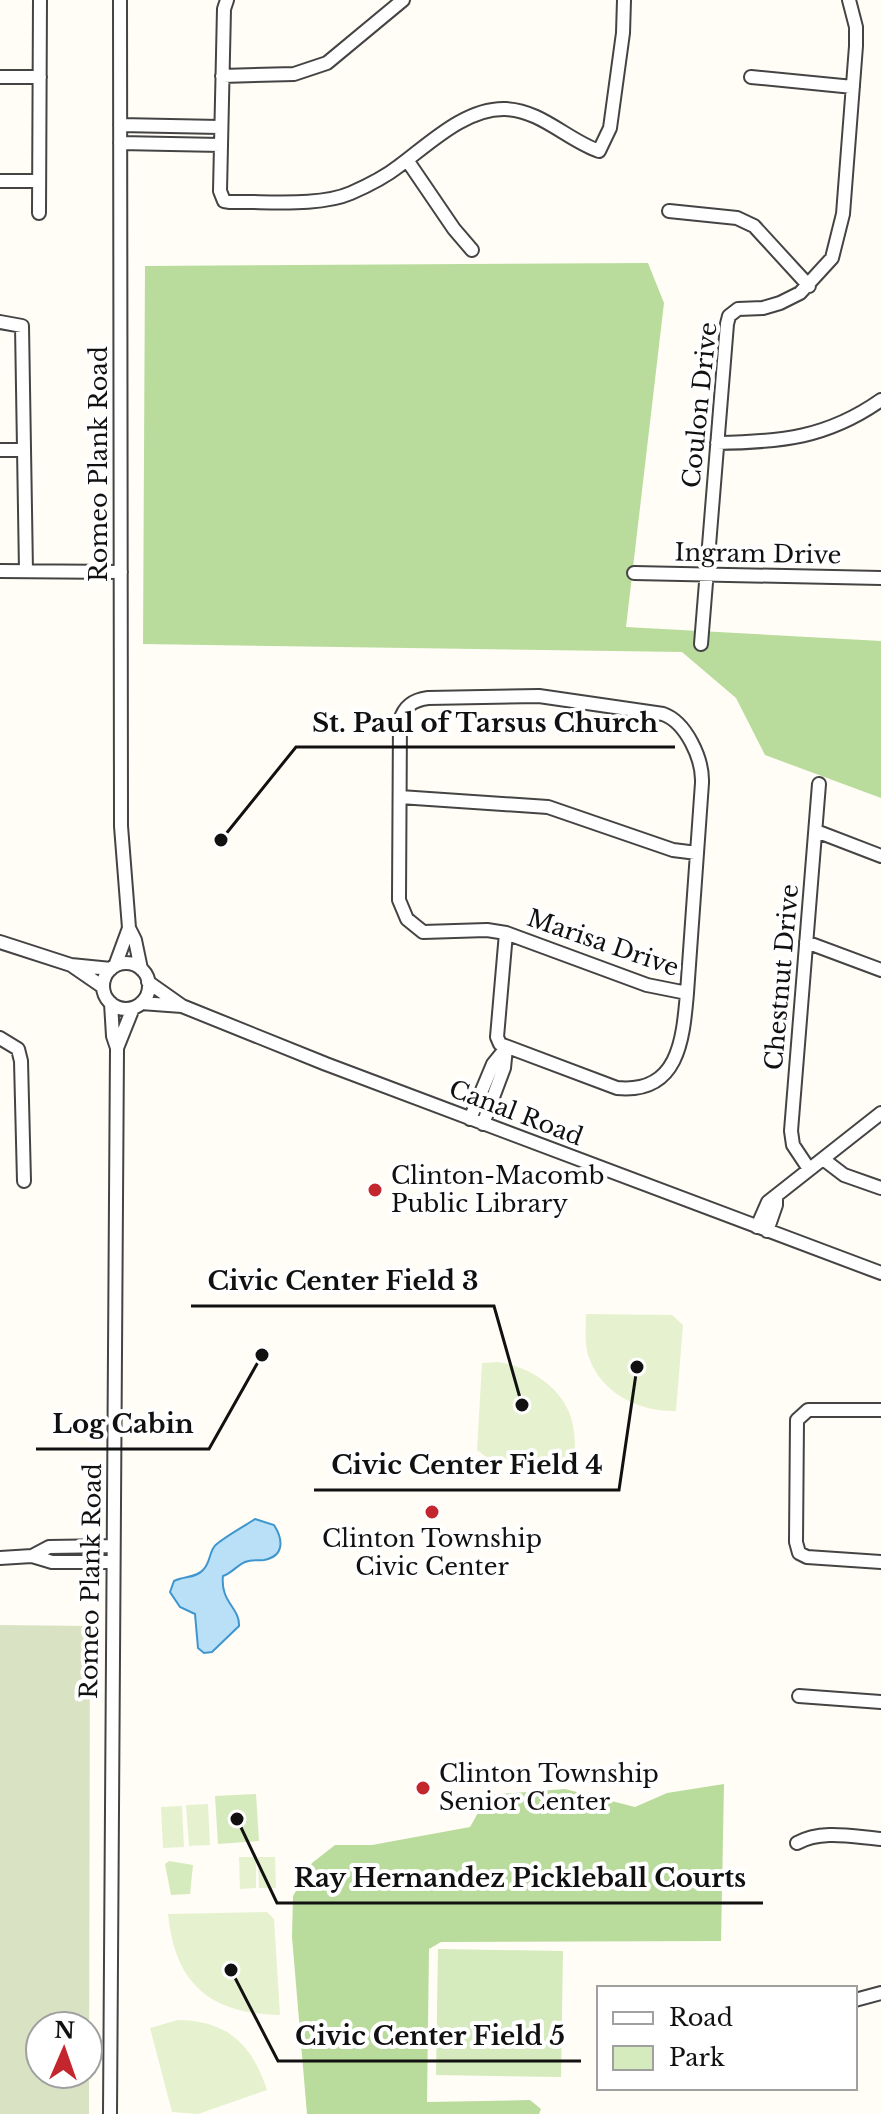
<svg xmlns="http://www.w3.org/2000/svg" width="881" height="2114" font-family="'Libre Baskerville',serif">
	<style>
		.green { fill: #d5ebbd }
		.forest { fill: #b9dc9c }
		.cemetery { fill: #d9e3c4; fill-rule: evenodd }
		.pitch { fill: #e6f2cf }
		.water { fill: #b9e0f7; stroke: #3f96cf; stroke-width: 2 }
		.lines { fill: none; stroke-linecap: round; stroke-linejoin: round }
		.minor-casing { stroke: #444; stroke-width: 16 }
		.minor { stroke: #fff; stroke-width: 12 }
		.poi-dot { fill: #c4262e; stroke: #fff; stroke-width: 3 }
		.labels { text-anchor: middle; stroke-width: 8; stroke-linejoin: round; paint-order: stroke }
		.street-label { font-size: 24px; fill: #111; stroke: #fff }
		.poi-label { font-size: 24px; fill: #111; stroke: #fff; text-anchor: start }
		.leader { fill: none; stroke: #111; stroke-width: 3 }
		.callout-dot { fill: #111; stroke: #fff; stroke-width: 3 }
		.callout-label { font-size: 26px; text-anchor: middle; font-weight: bold; fill: #111; stroke: #fff; stroke-width: 8; stroke-linejoin: round; paint-order: stroke }
	</style>
	<rect width="100%" height="100%" fill="#fffdf5"/>
	<path class="green" d="M256,1794L259,1841L218,1844L215,1796Z
		M169,1861L193,1865L190,1894L171,1895L165,1864Z
		M438,1949L563,1951L561,2077L436,2075Z"/>
	<path class="forest" d="M648,263L664,303L626,627L881,641V798L765,755L736,698L682,652L143,644L145,266Z
		M724,1784L721,1941L441,1942L429,1949L427,2102L530,2100L541,2109L539,2114H307L292,1937L293,1896L312,1863L335,1845H372L470,1827L488,1795L565,1789L635,1807L667,1793Z"/>
	<path class="cemetery" d="M0,1625L90,1626L89,2114H0ZM40,2026H88V2074H40Z"/>
	<path class="pitch" d="M586,1314L672,1315L683,1325L676,1411C640,1412 602,1394 589,1358C584,1344 586,1328 586,1314Z
		M497,1362C527,1366 557,1384 569,1412C575,1426 575,1443 575,1457L489,1459L477,1450L482,1363Z
		M208,1804L210,1845L189,1846L186,1805Z
		M182,1806L184,1847L163,1848L161,1807Z
		M239,1857H256V1888L240,1889Z
		M258,1857H275L276,1888H259Z
		M267,1912L274,1919L280,2015C211,2014 175,1985 168,1914Z
		M178,2020C229,2021 252,2045 267,2090L198,2114L172,2112L150,2028Z"/>
	<path class="water" d="M255,1519L274,1525C283,1539 285,1556 264,1560C257,1561 252,1559 245,1562C236,1566 232,1573 223,1576C220,1602 240,1608 239,1626L212,1652L204,1653L198,1648L195,1614L180,1607L170,1592L174,1581C184,1576 196,1578 203,1570C210,1563 209,1554 214,1547C217,1541 248,1524 255,1519Z"/>
	<g class="lines">
		<defs>
			<path id="minor" d="M120,0L121,826L129,928L135,940L141,969
				M227,0L224,9L220,191L224,201L230,202C265,201 319,207 351,193C367,186 385,177 399,166C429,144 465,108 505,109C541,110 567,140 599,151L610,128L623,33L624,0
				M222,76L294,74L327,63L403,0
				M0,77H40
				M751,77L853,87
				M120,125L220,127
				M120,143L221,145
				M407,160L454,229L472,250
				M0,181H38
				M669,211L737,218L754,226L809,286
				M39,213L40,0
				M0,322L22,326L26,571
				M717,443C781,442 827,438 881,400
				M0,450H23
				M0,571L121,572
				M634,573L881,578
				M701,644L727,324L729,316L738,309L763,308L780,303L800,293L832,258L843,214L856,46V27L849,0
				M400,797L548,807L673,850L697,853
				M816,831L881,856
				M506,933L497,1037L500,1044L617,1088C679,1094 683,1039 687,993L702,783C703,759 686,722 663,714L539,696L428,698C413,700 404,706 400,721L399,900L407,919L423,932L487,930L506,933L647,985L687,993
				M0,942L71,965L111,969
				M806,942L881,970
				M103 986a23 23 0 1 1 46 0a23 23 0 1 1-46 0Z
				M71,965L103,987
				M115,966L129,928
				M148,982L182,1006L326,1064L881,1273
				M141,1003L182,1006
				M0,1038L18,1049L21,1061L24,1181
				M117,1048L133,1008
				M470,1119L493,1064L506,1048L504,1068L483,1124
				M823,1159L844,1175L881,1188
				M809,1169L793,1145L791,1131L819,784
				M757,1227L768,1202L881,1113
				M767,1231L776,1205V1196
				M881,1410H808L797,1420L796,1542L799,1553L807,1557L881,1562
				M32,1556L52,1562H113
				M0,1558L32,1556L49,1547L113,1546
				M799,1696L881,1702
				M797,1843C822,1829 854,1837 881,1839
				M855,2000L881,1993
				M110,2114L117,1048L113,1036L111,1003"/>
		</defs>
		<use href="#minor" class="minor-casing"/>
		<use href="#minor" class="minor"/>
	</g>
	<g class="poi-dot">
		<circle cx="375" cy="1190" r="8"/>
		<circle cx="432" cy="1512" r="8"/>
		<circle cx="423" cy="1788" r="8"/>
	</g>
	<g class="labels">
		<g class="street-label">
			<text transform="translate(700 405) rotate(-84)" y="8">Coulon Drive</text>
			<text transform="translate(99 464) rotate(-90)" y="8">Romeo Plank Road</text>
			<text transform="translate(758 554) rotate(1)" y="8">Ingram Drive</text>
			<text transform="translate(603 943) rotate(19)" y="8">Marisa Drive</text>
			<text transform="translate(782 977) rotate(-85)" y="8">Chestnut Drive</text>
			<text transform="translate(516 1113) rotate(21)" y="8">Canal Road</text>
			<text transform="translate(91 1581) rotate(-89)" y="8">Romeo Plank Road</text>
		</g>
		<g class="poi-label">
			<text x="391" y="1184">Clinton-Macomb<tspan x="391" dy="28">Public Library</tspan></text>
			<text x="432" y="1547" text-anchor="middle">Clinton Township<tspan x="432" dy="28">Civic Center</tspan></text>
			<text x="439" y="1782">Clinton Township<tspan x="439" dy="28">Senior Center</tspan></text>
		</g>
	</g>
	<path class="leader" d="M221 840L296 747H675M522 1405L494 1306H191M262 1355L209 1449H36M637 1367L619 1490H314M237 1819L277 1903H763M231 1970L278 2061H581"/>
	<g class="callout-dot">
		<circle cx="221" cy="840" r="8"/>
		<circle cx="522" cy="1405" r="8"/>
		<circle cx="262" cy="1355" r="8"/>
		<circle cx="637" cy="1367" r="8"/>
		<circle cx="237" cy="1819" r="8"/>
		<circle cx="231" cy="1970" r="8"/>
	</g>
	<g class="callout-label">
		<text x="485" y="732">St. Paul of Tarsus Church</text>
		<text x="343" y="1290">Civic Center Field 3</text>
		<text x="123" y="1433">Log Cabin</text>
		<text x="467" y="1474">Civic Center Field 4</text>
		<text x="520" y="1887">Ray Hernandez Pickleball Courts</text>
		<text x="430" y="2045">Civic Center Field 5</text>
	</g>
	<rect x="597" y="1986" width="260" height="104" fill="#ffffff" stroke="#a0a0a0" stroke-width="2"/>
	<rect x="613" y="2012" width="40" height="12" fill="#ffffff" stroke="#a0a0a0" stroke-width="2"/>
	<text x="669" y="2026" font-size="24" fill="#111111">Road</text>
	<rect x="613" y="2046" width="40" height="24" fill="#d5ebbd" stroke="#a0a0a0" stroke-width="2"/>
	<text x="669" y="2066" font-size="24" fill="#111111">Park</text>
	<g transform="translate(64 2050) rotate(2)"><circle r="38" fill="#ffffff" stroke="#a0a0a0" stroke-width="2"/>
	<path d="M0-6L14 30L0 20L-14 30Z" fill="#c4262e"/>
	<text y="-12" font-size="22" font-weight="bold" text-anchor="middle" fill="#111111">N</text>
	</g>
</svg>
